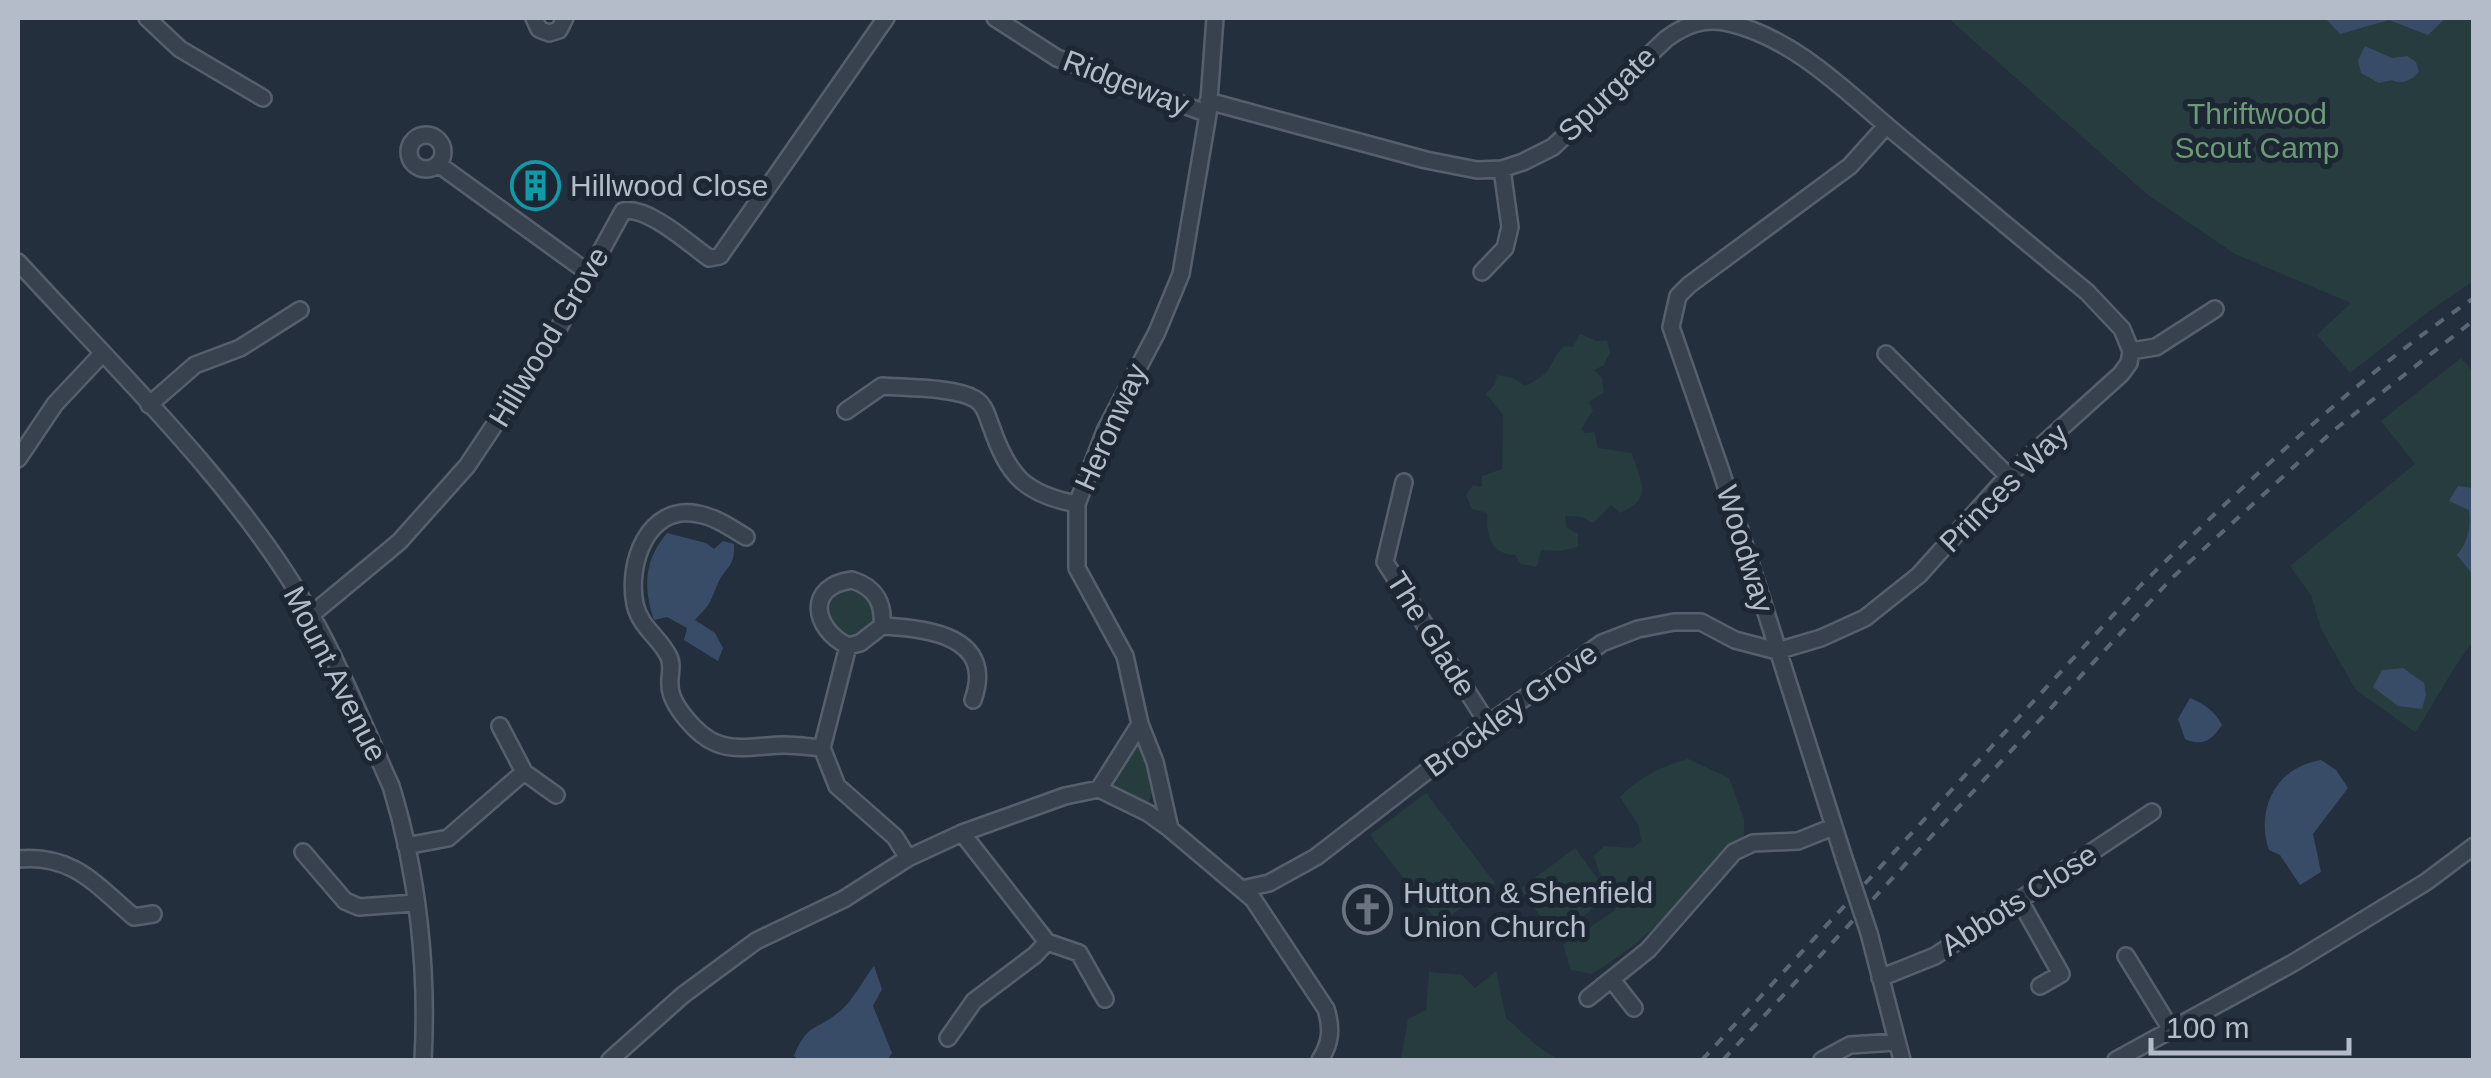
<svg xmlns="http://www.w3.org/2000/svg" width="2491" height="1078" font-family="Helvetica,sans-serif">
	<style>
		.green { fill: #263c3f }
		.water { fill: #394c67 }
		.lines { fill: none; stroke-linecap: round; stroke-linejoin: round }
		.minor-casing { stroke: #565f6c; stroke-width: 20 }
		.minor { stroke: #38414e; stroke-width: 15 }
		.rail { stroke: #5a6575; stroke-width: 4; stroke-dasharray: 10 10; stroke-linecap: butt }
		.minor-bridge-casing { stroke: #565f6c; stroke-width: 20; stroke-linecap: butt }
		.minor-bridge { stroke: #38414e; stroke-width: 15 }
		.labels { text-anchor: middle; stroke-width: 10; stroke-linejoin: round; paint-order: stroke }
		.street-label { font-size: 30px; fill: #b4bcc9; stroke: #1d2633 }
		.park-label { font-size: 30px; fill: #6b9a76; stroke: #1d2633 }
		.poi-label { font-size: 30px; fill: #b4bcc9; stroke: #1d2633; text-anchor: start }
	</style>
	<rect width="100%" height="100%" fill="#242f3e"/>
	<path class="green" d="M1948,18H2473V281L2428,312L2350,373L2317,335L2351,303L2235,254L2148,195Z
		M1580,334L1597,341L1607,340L1610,352L1604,365L1594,370L1602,378L1604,392L1589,402L1593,411L1581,429L1585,433L1594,432L1598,448L1632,453C1638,480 1657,496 1620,513L1611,505L1593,523L1582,517L1565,516L1566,527L1578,534V547L1560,551L1541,550L1537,567L1521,564L1515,555C1489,554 1487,534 1487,513L1472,509L1466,495L1473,485L1482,487V476L1502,469L1503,415L1486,394L1495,384L1497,375L1513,378L1525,386C1558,370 1545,366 1564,346L1573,347Z
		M2461,358L2474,373L2473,642C2450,670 2436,702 2415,732L2356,690L2321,629L2311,595L2290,566L2415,464L2381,421Z
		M825 611a25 25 0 1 1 50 0a25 25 0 1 1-50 0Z
		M1136,737C1147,755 1160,782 1149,801L1140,802L1106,786Z
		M1688,759L1729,778L1744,819V835C1697,887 1652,938 1592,974L1571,970L1563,945L1614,911L1619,903L1599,872L1594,856L1604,846L1633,848L1641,841L1639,826L1620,797C1639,777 1662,766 1688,759Z
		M1426,793L1495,883L1439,924L1370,835Z
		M1575,848L1610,896L1556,937L1520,889Z
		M1496,971L1506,1018L1536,1045L1559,1060H1401L1408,1019L1426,1010L1429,972L1462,975L1475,988Z"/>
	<path class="water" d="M2325,18H2446L2428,35L2389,20L2340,34Z
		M2365,46L2392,58L2407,56L2416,62L2419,72C2412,80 2402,85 2392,80L2379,83L2361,73L2358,60Z
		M2458,486L2473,488V575L2457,555C2468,542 2471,527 2469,510L2449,501Z
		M667,533L706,543L714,549L723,541L734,544C735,568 726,566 718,583C709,604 712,602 695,620L715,633L723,648L718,661L684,640L687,628L667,617L654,620C643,587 644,560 667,533Z
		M2403,668L2424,683L2426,695L2422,709L2398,706L2373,687L2382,670Z
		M2190,698C2204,704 2215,711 2222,725C2212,740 2202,747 2185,739L2178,719Z
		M2321,760L2336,770L2348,788L2313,834L2321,872L2300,885L2280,855L2269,850C2255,808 2277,767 2321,760Z
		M874,966L882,989L873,1006L892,1053L888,1059L799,1060L794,1056C807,1023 816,1031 839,1012C853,1001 863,980 874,966Z"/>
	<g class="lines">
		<defs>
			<path id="minor" d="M147,18L180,49L263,98
				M534,18L539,29L549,33L559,30L565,18
				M995,18L1057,58L1208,114
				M1208,101L1426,160L1477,170L1502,169L1523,162L1553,147L1666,39C1685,25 1705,17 1729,23C1798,39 1852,98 1905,141C1965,191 2026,242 2087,292L2122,329L2131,351
				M409 152a17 17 0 1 1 34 0a17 17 0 1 1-34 0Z
				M438,164L590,274
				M18,262C115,368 240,488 310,613C341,667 365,729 391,786C418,873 428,970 423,1060
				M1482,272L1505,248L1510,227L1502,169
				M1886,354L2008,476
				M149,405L195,365L240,348L300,310
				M846,411L882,386C906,388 955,387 975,399C985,405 987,416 991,426C1008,475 1024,494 1077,504
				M18,459L55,404L102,354
				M1404,482L1385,562L1488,724
				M746,537C731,528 716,517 698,514C647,504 627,564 635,604C640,627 658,636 668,655C674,665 669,674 670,685C670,705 698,736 716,743C737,752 762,745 784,745C797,745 810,747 822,748
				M311,615L399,542L467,466L557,331L623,211C648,206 688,243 709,258L720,256L886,18
				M848,646C812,628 806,586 852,580C875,587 884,603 882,626
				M500,726L524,772L556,795
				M1099,789L1140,724
				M1170,829L1155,762L1140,724L1125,656L1077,568V504L1105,431L1157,332L1181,274L1208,114L1215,18
				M406,846L448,838L524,772
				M303,852L345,901L359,907L414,903
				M908,858L895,837L837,786L822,748L848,646L860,643L882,626C927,628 996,636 973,700
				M1844,858L1722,474L1671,327L1678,296L1689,285L1850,166L1886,126
				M18,859C73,854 95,884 134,917L153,914
				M1242,889L1269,883L1316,857L1488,724L1602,643L1638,629L1674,622H1701L1735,640L1777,651L1821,638L1865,618L1919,575L2008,476L2121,374L2129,363L2131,351L2156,347L2215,309
				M2020,901L2061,974L2040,986
				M1869,933L1902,1060
				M1047,942L1079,953L1105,999
				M2126,956L2172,1031
				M1880,978L1935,956L2152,812
				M1612,980L1634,1008
				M1588,998L1648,950L1734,852L1753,843L1798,841L1833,827
				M948,1038L974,1001L1035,955L1047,942L962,833
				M610,1060L683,995L756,941L844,899L908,858L962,833L1065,796L1099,789L1148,813L1170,829L1253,899L1326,1009C1332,1028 1331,1043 1320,1060
				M1822,1060L1850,1045L1896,1042
				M2116,1060L2293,963L2426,882L2474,846"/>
		</defs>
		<use href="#minor" class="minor-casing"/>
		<use href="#minor" class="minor"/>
		<path class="rail" d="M1702,1060L2141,585C2245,484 2353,380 2474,298
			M1723,1060L2173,577L2333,431L2474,320"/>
		<defs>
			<path id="minor-bridge" d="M1844,858L1869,933"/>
		</defs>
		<use href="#minor-bridge" class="minor-bridge-casing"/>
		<use href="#minor-bridge" class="minor-bridge"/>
	</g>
	<defs>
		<symbol id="building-ring" viewBox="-11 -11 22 22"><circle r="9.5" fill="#1d2633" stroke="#0f9aa8" stroke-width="1.5"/><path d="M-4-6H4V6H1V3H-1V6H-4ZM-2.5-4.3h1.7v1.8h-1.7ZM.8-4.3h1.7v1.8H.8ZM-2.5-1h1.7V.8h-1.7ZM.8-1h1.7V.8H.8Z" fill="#0f9aa8"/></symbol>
		<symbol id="church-ring" viewBox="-11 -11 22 22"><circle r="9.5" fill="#1d2633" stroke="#6b7280" stroke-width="1.5"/><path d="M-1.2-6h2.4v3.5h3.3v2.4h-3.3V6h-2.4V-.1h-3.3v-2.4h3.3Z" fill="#6b7280"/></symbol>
	</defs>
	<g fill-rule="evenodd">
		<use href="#building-ring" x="508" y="158" width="55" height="55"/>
		<use href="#church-ring" x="1340" y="882" width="55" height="55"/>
	</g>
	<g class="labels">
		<g class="street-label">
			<text transform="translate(1126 83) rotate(21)" y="10">Ridgeway</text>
			<text transform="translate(1607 94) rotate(-44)" y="10">Spurgate</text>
			<text transform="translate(549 337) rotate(-59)" y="10">Hillwood Grove</text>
			<text transform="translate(1111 427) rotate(-66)" y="10">Heronway</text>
			<text transform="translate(2004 488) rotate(-45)" y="10">Princes Way</text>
			<text transform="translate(1745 549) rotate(73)" y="10">Woodway</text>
			<text transform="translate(1431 634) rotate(58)" y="10">The Glade</text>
			<text transform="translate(335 674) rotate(63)" y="10">Mount Avenue</text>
			<text transform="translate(1511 710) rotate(-36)" y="10">Brockley Grove</text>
			<text transform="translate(2019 900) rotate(-33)" y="10">Abbots Close</text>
		</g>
		<g class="park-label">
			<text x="2257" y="124">Thriftwood<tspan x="2257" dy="34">Scout Camp</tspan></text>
		</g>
		<g class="poi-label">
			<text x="570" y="196">Hillwood Close</text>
			<text x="1403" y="903">Hutton &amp; Shenfield<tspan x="1403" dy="34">Union Church</tspan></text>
		</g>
	</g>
	<rect width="2491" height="1078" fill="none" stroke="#b4bcc9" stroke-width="40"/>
	<path d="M2151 1038v15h198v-15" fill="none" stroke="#b4bcc9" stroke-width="5"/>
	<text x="2166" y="1038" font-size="30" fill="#b4bcc9" stroke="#1d2633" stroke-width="8" paint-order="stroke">100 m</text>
</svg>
